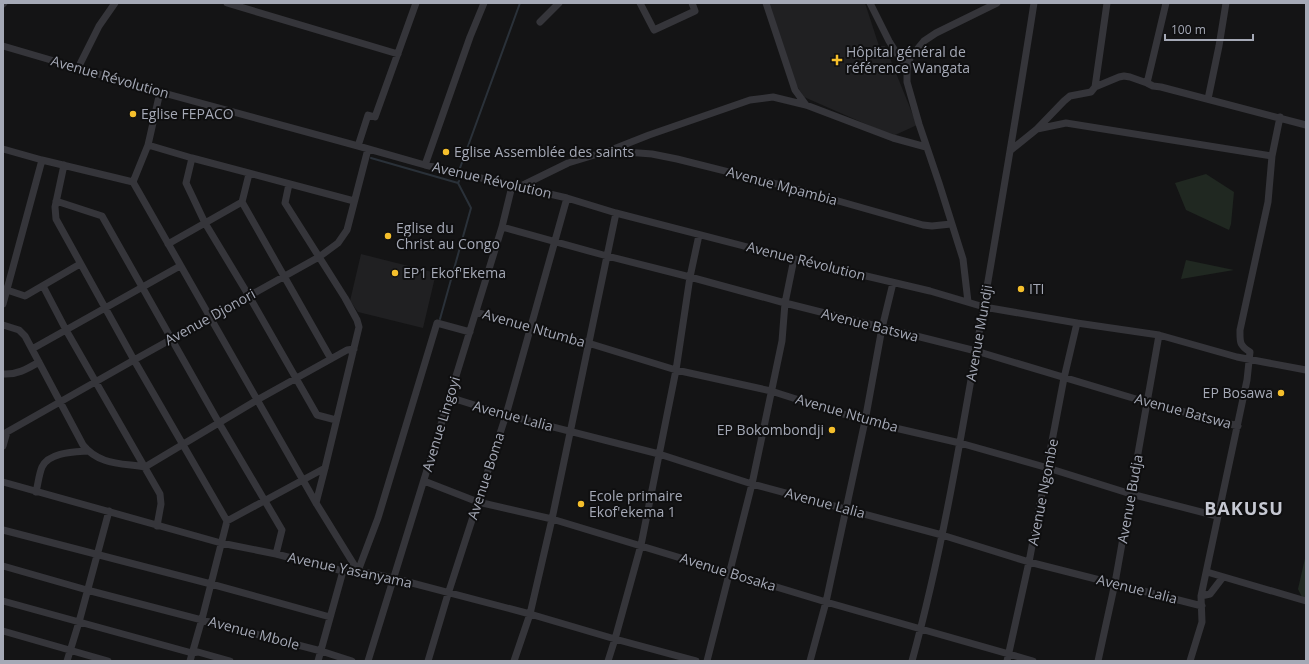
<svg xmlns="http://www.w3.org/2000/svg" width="1309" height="664" font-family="'Open Sans',sans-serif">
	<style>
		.built { fill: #202022 }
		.green { fill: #202821 }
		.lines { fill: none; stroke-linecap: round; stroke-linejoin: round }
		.stream { stroke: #2a3139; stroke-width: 2 }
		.minor { stroke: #35353a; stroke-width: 7 }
		.poi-dot { fill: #f5bf2c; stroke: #0f0f10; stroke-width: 1.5 }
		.labels { text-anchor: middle; stroke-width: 4; stroke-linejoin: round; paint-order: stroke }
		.poi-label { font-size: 14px; fill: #a5a9b6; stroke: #0f0f10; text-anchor: start }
		.street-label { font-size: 14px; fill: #a5a9b6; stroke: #0f0f10 }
		.district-label { font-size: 18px; font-weight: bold; letter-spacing: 1px; fill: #c6c8d2; stroke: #0f0f10 }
	</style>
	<rect width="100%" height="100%" fill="#141415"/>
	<path class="built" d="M765,3H865L879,46H885L917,125L893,136L804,97L789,74Z
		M361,254L436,273L423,328L358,312L350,301Z"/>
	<path class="green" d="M1206,174L1234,192L1231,224L1229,230L1186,210L1175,183Z
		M1186,260L1234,270L1181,279Z
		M1306,554V598L1302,597L1298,589Z"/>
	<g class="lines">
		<path class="stream" d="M371,158L458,183L459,181
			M460,168L520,3
			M440,319L471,208L458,183"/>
		<path class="minor" d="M227,3L398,54
			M640,3L654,30L695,11L692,3
			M766,3L795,90L806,105
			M870,3L889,41L907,70
			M3,4L4,3
			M540,22L559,3
			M3,46L160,92L358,146L425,165L567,198L616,213L794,259L930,291L984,307L1077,323L1159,335L1237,357L1306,370
			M78,68L99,26L115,3
			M1147,83L1166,3
			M1095,87L1107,3
			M1208,99L1219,46L1226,3
			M1037,129L1064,101L1070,96L1091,92L1095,87L1119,77L1124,76L1130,77L1147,83L1153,86L1161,87L1306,125
			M148,145L192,158L354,201
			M358,146L368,115L375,117L416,3
			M3,149L42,160L133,182L316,503L358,571
			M1011,150L1037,129L1066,123L1272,156
			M613,151L652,154L677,159L789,187L923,225L932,226L951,224
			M192,158L186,183L205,223L249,296L317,415L336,420
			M64,165L55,207L56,219L134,360L227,521L202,619L190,661
			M425,165L470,37L484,3
			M249,174L242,202L331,359
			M133,182L148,145L160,92
			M289,184L285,203L345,298L357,320L359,327L325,468L316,503
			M519,187L568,163L611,150L649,135L750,100L773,97L806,105L893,138L926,147
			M56,201L102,216L219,423L282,530L276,554
			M502,227L607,256L690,277L785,303L976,351L1146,402L1238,426
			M168,244L242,202
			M43,286L66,330L160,494L161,504L157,526
			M4,289L25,296L80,264
			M968,302L963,259L939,183L919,124L907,82V70L910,58L924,41L936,33L997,3
			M3,304L42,160
			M476,312L530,328L588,343L676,370L771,391L865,421L960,443L1048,468L1131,494L1217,516
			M3,325L19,330L25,336L83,445C99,465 121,463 145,467L257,400L347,350L354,349
			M32,349L180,266
			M3,374C17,375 27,369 39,362
			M449,397L506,415L659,454L752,484L942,535L1029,562L1202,606
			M3,446L7,432L134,360L319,257L338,243L347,230L368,149
			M424,481L478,502L552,519L826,602L1033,661
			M3,482L221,543L276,554L343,571H358L393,578L530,614L615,639L696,661
			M36,492C38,484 39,474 42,467C49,452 75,452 88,451
			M227,521L325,468
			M3,530L211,584L330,617
			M3,566L87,590L321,651L352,661
			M358,571L378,518L437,323L470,332
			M1207,572L1306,601
			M1201,596L1210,594L1223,577
			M3,601L192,653L198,652L230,661
			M3,631L108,661
			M67,661L79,622L109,511
			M318,661L343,571
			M368,661L502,227L512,186
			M428,661L448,594L506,415L567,198
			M514,661L530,614L552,519L616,213
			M608,661L615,639L641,545L676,370L690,277L699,235
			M707,661L752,484L782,341L785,303L794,259
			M810,661L826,602L865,421L882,328L893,283
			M912,661C940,559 958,455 976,351C996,235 1016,119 1034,3
			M1007,661L1029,562L1064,378L1077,323
			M1098,661L1115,583L1159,335
			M1190,661L1202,622L1201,596L1247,380L1250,352C1239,345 1240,342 1240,330L1268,202L1272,156L1280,117"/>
	</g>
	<g class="poi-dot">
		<path d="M835 54h4v4h4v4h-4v4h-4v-4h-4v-4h4z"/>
		<circle cx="133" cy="114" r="4"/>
		<circle cx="446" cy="152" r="4"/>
		<circle cx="388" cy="236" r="4"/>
		<circle cx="395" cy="273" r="4"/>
		<circle cx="1021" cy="289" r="4"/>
		<circle cx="1281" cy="393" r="4"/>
		<circle cx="832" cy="430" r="4"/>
		<circle cx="581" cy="504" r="4"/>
	</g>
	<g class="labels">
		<g class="poi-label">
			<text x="846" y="57">Hôpital général de<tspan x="846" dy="16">référence Wangata</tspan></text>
			<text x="141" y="119">Eglise FEPACO</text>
			<text x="454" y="157">Eglise Assemblée des saints</text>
			<text x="396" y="233">Eglise du<tspan x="396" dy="16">Christ au Congo</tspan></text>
			<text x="403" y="278">EP1 Ekof'Ekema</text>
			<text x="1029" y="294">ITI</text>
			<text x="1273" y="398" text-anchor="end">EP Bosawa</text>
			<text x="824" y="435" text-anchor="end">EP Bokombondji</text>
			<text x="589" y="501">Ecole primaire<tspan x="589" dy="16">Ekof'ekema 1</tspan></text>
		</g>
		<g class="street-label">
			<text transform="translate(110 77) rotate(16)" y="5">Avenue Révolution</text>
			<text transform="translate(492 180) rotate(13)" y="5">Avenue Révolution</text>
			<text transform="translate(782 186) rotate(15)" y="5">Avenue Mpambia</text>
			<text transform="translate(806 261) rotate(14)" y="5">Avenue Révolution</text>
			<text transform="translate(210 317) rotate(-29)" y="5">Avenue Djonori</text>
			<text transform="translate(870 325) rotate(14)" y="5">Avenue Batswa</text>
			<text transform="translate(534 328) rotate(16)" y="5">Avenue Ntumba</text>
			<text transform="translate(979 333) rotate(-80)" y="5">Avenue Mundji</text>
			<text transform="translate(1183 411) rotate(15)" y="5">Avenue Batswa</text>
			<text transform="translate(847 413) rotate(16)" y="5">Avenue Ntumba</text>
			<text transform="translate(513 416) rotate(15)" y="5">Avenue Lalia</text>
			<text transform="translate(441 424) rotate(-73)" y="5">Avenue Lingoyi</text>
			<text transform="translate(486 476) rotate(-72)" y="5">Avenue Boma</text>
			<text transform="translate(1043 492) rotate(-79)" y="5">Avenue Ngombe</text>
			<text transform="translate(1130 499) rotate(-80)" y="5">Avenue Budja</text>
			<text transform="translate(825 503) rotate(15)" y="5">Avenue Lalia</text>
			<text transform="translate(350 570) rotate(12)" y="5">Avenue Yasanyama</text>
			<text transform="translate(728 572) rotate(17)" y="5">Avenue Bosaka</text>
			<text transform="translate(1137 589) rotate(14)" y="5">Avenue Lalia</text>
			<text transform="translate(254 633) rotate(15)" y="5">Avenue Mbole</text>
		</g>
		<g class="district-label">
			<text x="1244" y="515">BAKUSU</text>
		</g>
	</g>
	<rect width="1309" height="664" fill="none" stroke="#a5a9b6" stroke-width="8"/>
	<path d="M1165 34v6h88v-6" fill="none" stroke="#a5a9b6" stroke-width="2"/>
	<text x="1171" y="34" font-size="12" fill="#a5a9b6" stroke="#0f0f10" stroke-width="3" paint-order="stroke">100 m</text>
</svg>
